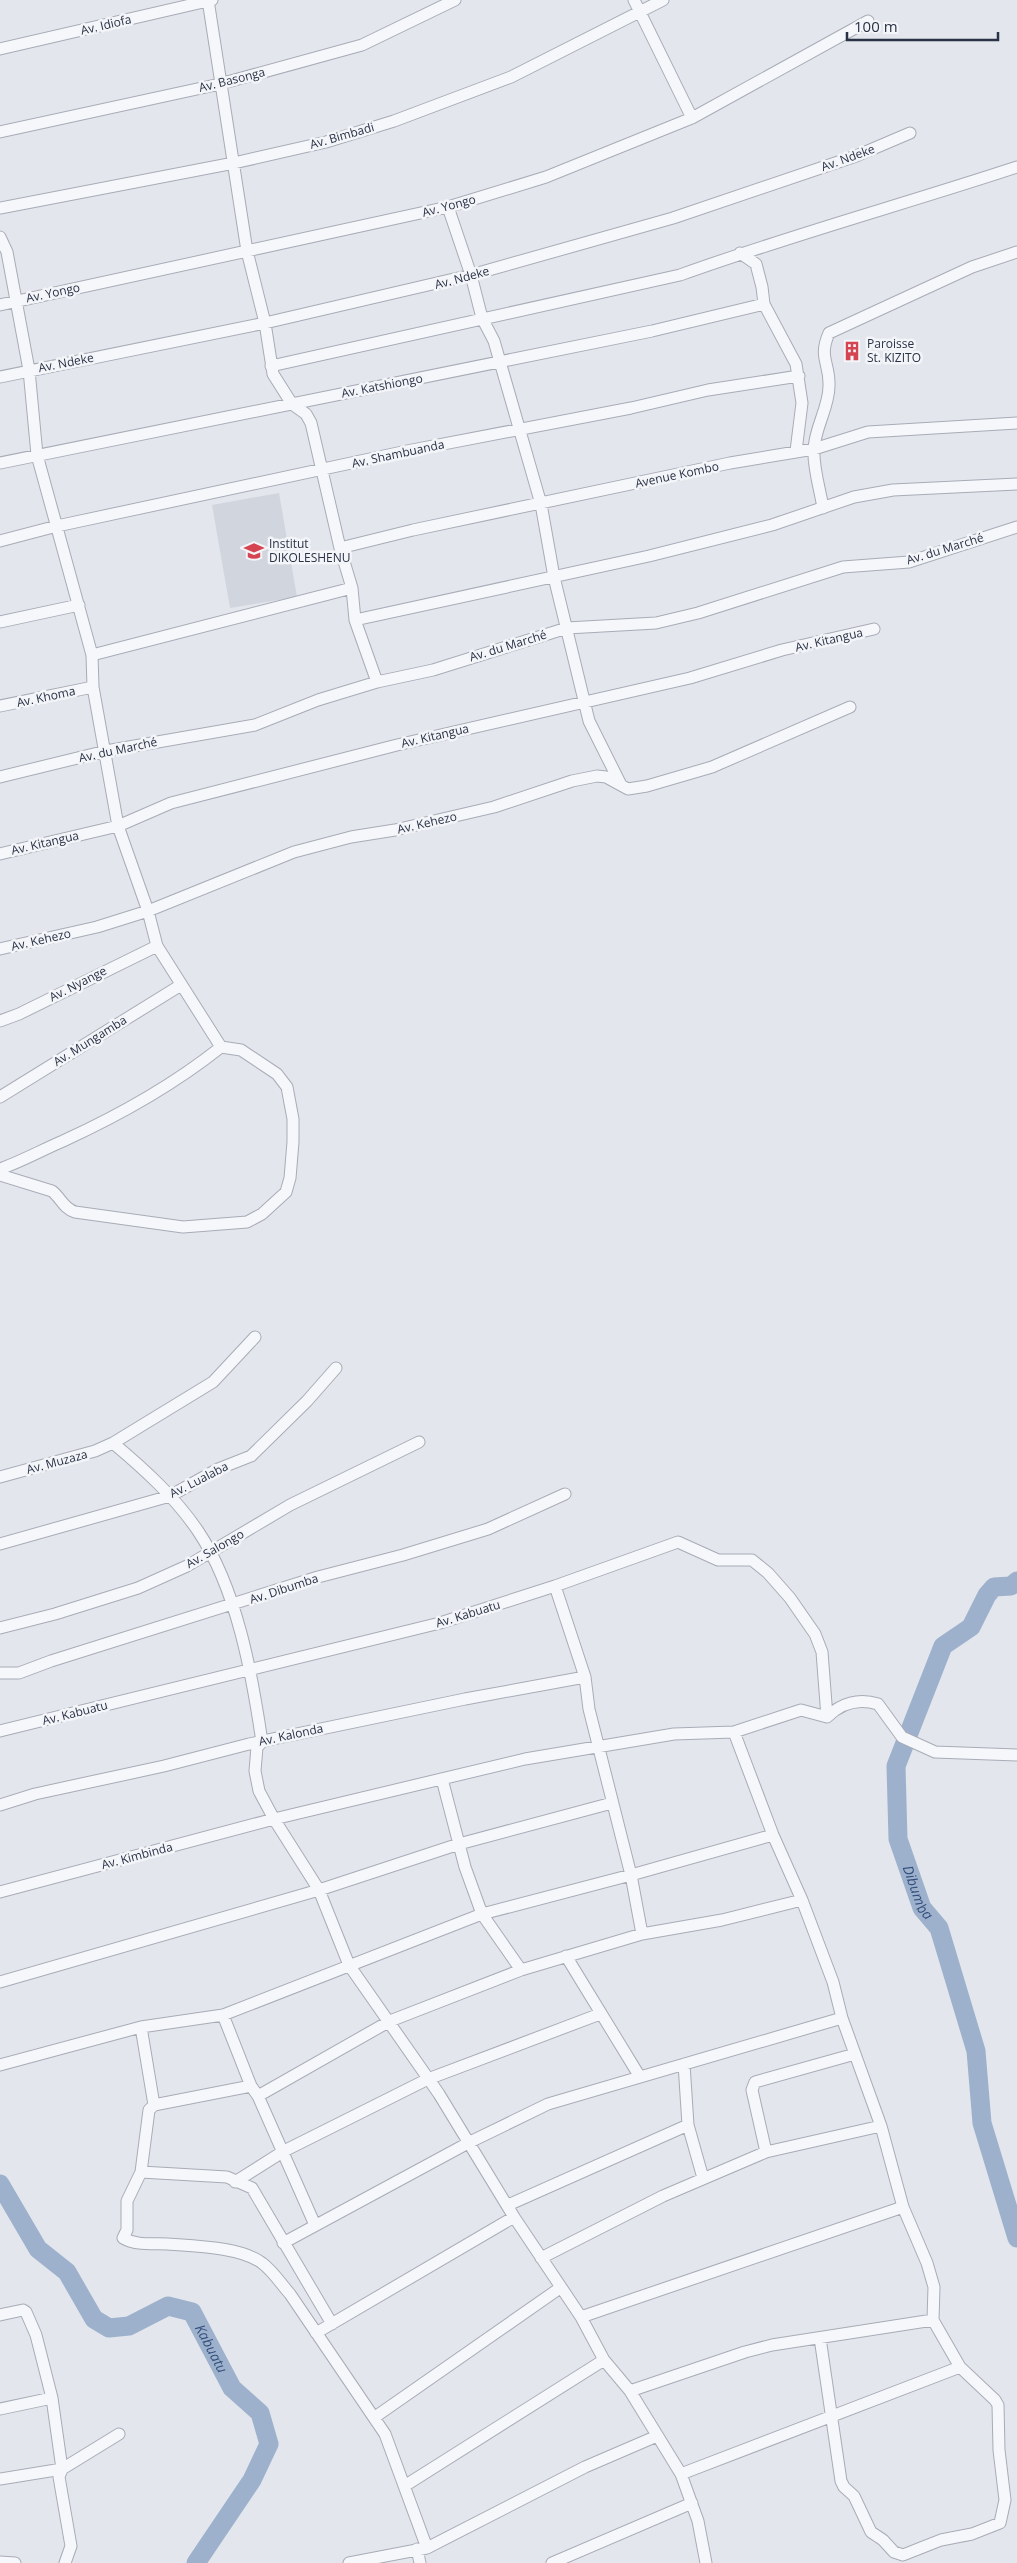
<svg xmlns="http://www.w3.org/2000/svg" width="1017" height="2563" font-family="'Open Sans',sans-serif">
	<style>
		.built { fill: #d1d5de }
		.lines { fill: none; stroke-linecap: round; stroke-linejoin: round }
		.river { stroke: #9db1cd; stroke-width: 19 }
		.minor-casing { stroke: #a8acb7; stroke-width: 13 }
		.minor { stroke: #f6f7fa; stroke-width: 11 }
		.labels { text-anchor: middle; stroke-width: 5; stroke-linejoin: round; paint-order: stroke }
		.street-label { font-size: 12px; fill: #2a3245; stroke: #f3f5f9 }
		.poi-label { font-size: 12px; fill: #2a3245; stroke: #f3f5f9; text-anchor: start }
		.water-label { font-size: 14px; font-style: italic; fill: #324e7c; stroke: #f3f5f9 }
	</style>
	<rect width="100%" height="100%" fill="#e3e6ec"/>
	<path class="built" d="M279,493L297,597L230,608L212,505Z"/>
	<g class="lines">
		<g class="river">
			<path id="s1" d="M1017,1581L1011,1586L994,1587L987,1595L971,1627L943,1646L896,1766L898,1839L922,1908L939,1928L976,2051L982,2123L1017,2238"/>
			<path id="s2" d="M0,2184L38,2249L67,2272L94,2319L109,2328L129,2326L168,2306L192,2312L232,2388L260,2413L269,2444L252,2480L196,2563"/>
		</g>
		<defs>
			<path id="minor" d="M208,0L247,251L265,323L273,374L292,404L306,414L311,423L340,548L352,588L355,620L377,682
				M634,0L692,118
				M0,49L212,0
				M0,132L220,84L362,45L455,0
				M448,207L471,275L482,318L494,341L541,504L554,577L589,721L621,785
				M0,208L234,163L326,142L394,121L511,77L663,0
				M0,237L7,252L29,370L37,455L92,655L93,687L118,826L148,911L157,946L221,1047
				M740,253L756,264L762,287L764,304L796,364L802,403L796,451
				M0,305L448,207L546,177L692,118L868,21
				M271,366L680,275C791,235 905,204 1017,167
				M0,377L265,323L471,275L673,218L856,156L910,133
				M0,463L652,331L764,304
				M823,508C820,489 813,468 814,450C814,429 829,408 829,386C830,363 818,358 829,333L972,267L1017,252
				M0,541L57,526L407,451L631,408L708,390L799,376
				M340,548L413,530L730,463L814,449L868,432L1017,423
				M355,620L649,556L772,525L854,497L893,490L1017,484
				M0,622L79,605
				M92,655L352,588
				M0,706L93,687
				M0,777L106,751L255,725L318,700L377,682L433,670L567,628L656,623L698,613L843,567L909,562L1017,527
				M0,854L118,826L171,803L397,745L690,678L782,650L874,629
				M0,949L97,927L148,911L294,852L351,837L395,830L494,807L572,781L597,776L606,777L628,789L647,786L712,767L850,707
				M0,1021L19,1014L157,946
				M0,1097L181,985
				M0,1169C22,1161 42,1150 63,1141C120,1115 172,1086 221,1047L241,1050L277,1074L287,1087L293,1119V1142L290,1178L286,1192L262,1214L247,1222L183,1227L75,1212C63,1208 61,1198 52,1191L0,1175
				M113,1443C144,1469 175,1497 198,1531C237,1589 252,1674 262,1742L257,1747L255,1771L259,1791L274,1819L319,1890L349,1965L439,2094L514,2217L581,2317L604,2360L630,2391L681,2474L698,2521L706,2563
				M0,1477L95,1451L113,1443L213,1382L255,1337
				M0,1544L170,1496L218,1469L251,1456L307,1401L336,1368
				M555,1586L585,1677L589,1709L631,1875L642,1934
				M0,1628L55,1614L138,1588L187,1566L290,1505L419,1442
				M0,1673H19L51,1661L318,1577L403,1555L488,1529L565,1494
				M0,1731L440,1623L555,1586L678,1542L718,1560H752L768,1573L790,1598L815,1634L822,1652L827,1717
				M734,1732L773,1835L802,1900L833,1982L842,2018L881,2126L903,2207L927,2263L934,2287L933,2320L960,2367L995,2400L998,2405L999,2450L1005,2500L1000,2523L972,2534L941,2540L903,2555L894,2552L883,2540L871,2532L854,2496L844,2487L841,2481L820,2338
				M442,1779L465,1867L482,1914L521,1970
				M0,1805L35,1794L164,1766L249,1744L465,1699L585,1677
				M0,1892L274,1819L525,1759L674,1734L734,1732L801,1710L827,1717C841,1703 859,1698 878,1704L902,1737L935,1752L1017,1755
				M566,1956L640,2077
				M0,1982L319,1890L459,1844L612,1803
				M223,2015L251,2086L258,2096L315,2225
				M141,2027L154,2105L149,2110L141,2172L127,2201V2230L123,2238C137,2246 153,2243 168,2244C194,2246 241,2247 262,2263C273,2271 281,2284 290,2294L385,2434L427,2548
				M684,2064L688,2125L703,2178
				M0,2065L141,2027L223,2015L482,1914L631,1875L773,1835
				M258,2096L390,2021L521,1970L642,1934L722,1920L802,1900
				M154,2105L251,2086
				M766,2152L752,2090L755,2082L855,2054
				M141,2172L227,2177L252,2188L332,2324
				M235,2182L284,2151L428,2079L600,2014
				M508,2205L688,2125
				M283,2243L470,2142L548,2104L842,2018
				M541,2258L663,2196L766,2152L881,2126
				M0,2315L23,2310L26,2312L36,2335L52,2398L62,2469L59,2477L71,2546L65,2563
				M581,2317L903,2207
				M316,2333L514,2217
				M630,2391L745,2352L772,2345L933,2320
				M0,2409L52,2398
				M375,2417L560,2288
				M681,2474L960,2367
				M0,2479L62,2469L119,2434
				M406,2485L604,2360
				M417,2549L420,2563
				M0,2562L15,2563
				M349,2563L427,2548L585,2467L657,2436
				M552,2563L692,2503"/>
		</defs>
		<use href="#minor" class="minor-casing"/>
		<use href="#minor" class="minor"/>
	</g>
	<defs>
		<symbol id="building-bare" viewBox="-9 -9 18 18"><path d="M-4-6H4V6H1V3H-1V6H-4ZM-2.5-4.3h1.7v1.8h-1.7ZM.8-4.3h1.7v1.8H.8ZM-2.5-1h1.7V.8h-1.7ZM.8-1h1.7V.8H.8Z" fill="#d54451" stroke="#f3f5f9" stroke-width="2.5" paint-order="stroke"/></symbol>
		<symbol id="school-bare" viewBox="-9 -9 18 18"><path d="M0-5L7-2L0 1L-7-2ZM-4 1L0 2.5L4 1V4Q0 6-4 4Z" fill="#d54451" stroke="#f3f5f9" stroke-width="2.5" paint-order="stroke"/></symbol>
	</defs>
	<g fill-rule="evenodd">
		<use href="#building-bare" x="838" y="337" width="28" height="28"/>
		<use href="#school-bare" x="240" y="537" width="28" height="28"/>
	</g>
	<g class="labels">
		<g class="street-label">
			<text transform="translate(106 25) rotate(-13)" y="4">Av. Idiofa</text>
			<text transform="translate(232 80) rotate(-14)" y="4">Av. Basonga</text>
			<text transform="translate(342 136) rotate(-16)" y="4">Av. Bimbadi</text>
			<text transform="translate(848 158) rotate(-20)" y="4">Av. Ndeke</text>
			<text transform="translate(449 206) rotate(-15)" y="4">Av. Yongo</text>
			<text transform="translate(462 278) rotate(-15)" y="4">Av. Ndeke</text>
			<text transform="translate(53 293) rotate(-12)" y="4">Av. Yongo</text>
			<text transform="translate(66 363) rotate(-11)" y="4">Av. Ndeke</text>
			<text transform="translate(382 386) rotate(-11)" y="4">Av. Katshiongo</text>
			<text transform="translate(398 454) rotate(-12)" y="4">Av. Shambuanda</text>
			<text transform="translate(677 475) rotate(-12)" y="4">Avenue Kombo</text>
			<text transform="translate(945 549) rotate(-17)" y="4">Av. du Marché</text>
			<text transform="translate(829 640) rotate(-13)" y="4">Av. Kitangua</text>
			<text transform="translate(508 646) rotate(-17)" y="4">Av. du Marché</text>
			<text transform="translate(46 697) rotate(-12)" y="4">Av. Khoma</text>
			<text transform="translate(435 736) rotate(-13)" y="4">Av. Kitangua</text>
			<text transform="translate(118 750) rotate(-12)" y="4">Av. du Marché</text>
			<text transform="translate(427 823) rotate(-13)" y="4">Av. Kehezo</text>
			<text transform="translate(45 843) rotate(-13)" y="4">Av. Kitangua</text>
			<text transform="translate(41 940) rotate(-13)" y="4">Av. Kehezo</text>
			<text transform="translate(78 984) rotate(-27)" y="4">Av. Nyange</text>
			<text transform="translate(90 1041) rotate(-32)" y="4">Av. Mungamba</text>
			<text transform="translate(57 1462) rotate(-15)" y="4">Av. Muzaza</text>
			<text transform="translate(199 1480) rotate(-27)" y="4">Av. Lualaba</text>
			<text transform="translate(215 1549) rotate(-30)" y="4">Av. Salongo</text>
			<text transform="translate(284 1589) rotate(-18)" y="4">Av. Dibumba</text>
			<text transform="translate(468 1614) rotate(-17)" y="4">Av. Kabuatu</text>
			<text transform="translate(75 1713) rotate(-14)" y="4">Av. Kabuatu</text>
			<text transform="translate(291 1735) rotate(-12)" y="4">Av. Kalonda</text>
			<text transform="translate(137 1856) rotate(-15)" y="4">Av. Kimbinda</text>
		</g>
		<g class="poi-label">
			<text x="867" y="348">Paroisse<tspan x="867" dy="14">St. KIZITO</tspan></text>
			<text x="269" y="548">Institut<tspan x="269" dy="14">DIKOLESHENU</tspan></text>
		</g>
		<g class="water-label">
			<text dy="5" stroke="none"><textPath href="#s1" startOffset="364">Dibumba</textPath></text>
			<text dy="5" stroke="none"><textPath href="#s2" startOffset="314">Kabuatu</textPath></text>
		</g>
	</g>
	<path d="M847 32v8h151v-8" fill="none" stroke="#2a3245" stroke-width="2.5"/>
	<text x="854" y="32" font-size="15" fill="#2a3245" stroke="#f3f5f9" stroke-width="4" paint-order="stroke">100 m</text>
</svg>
